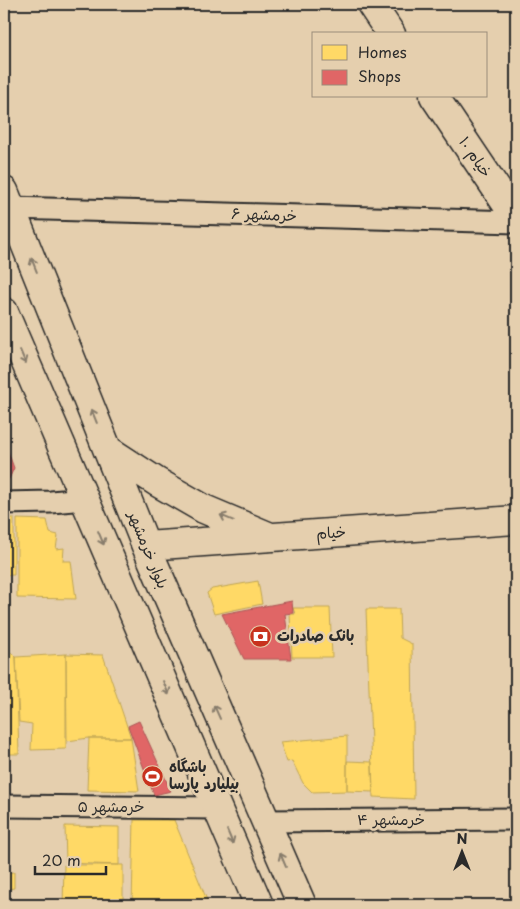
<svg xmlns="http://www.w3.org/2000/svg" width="520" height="909" font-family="'Playpen Sans','Playpen Sans Arabic',sans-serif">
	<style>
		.homes { fill: #ffd966; stroke: #bfa554 }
		.shops { fill: #e06666; stroke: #aa5454 }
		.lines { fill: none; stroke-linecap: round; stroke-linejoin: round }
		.minor-casing { stroke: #2b2b2b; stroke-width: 25 }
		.tertiary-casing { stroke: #2b2b2b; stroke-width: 31 }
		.secondary-casing { stroke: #2b2b2b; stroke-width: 31 }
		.minor { stroke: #e5cfae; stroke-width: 21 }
		.tertiary { stroke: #e5cfae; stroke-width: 28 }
		.secondary { stroke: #e5cfae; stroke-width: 28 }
		.oneway { stroke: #887d6c }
		.labels { text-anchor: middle; stroke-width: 5; stroke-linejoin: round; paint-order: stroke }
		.street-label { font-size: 15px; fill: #2b2b2b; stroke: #e5cfae }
		.poi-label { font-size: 15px; font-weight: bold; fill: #2b2b2b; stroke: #e5cfae; text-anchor: start }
	</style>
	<rect width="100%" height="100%" fill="#e5cfae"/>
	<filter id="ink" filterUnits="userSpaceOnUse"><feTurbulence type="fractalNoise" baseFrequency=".02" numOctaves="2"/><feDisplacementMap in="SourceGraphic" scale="10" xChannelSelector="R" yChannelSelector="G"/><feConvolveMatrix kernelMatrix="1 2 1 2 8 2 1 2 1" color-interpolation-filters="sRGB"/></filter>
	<g filter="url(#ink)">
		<path class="homes" d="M4,518H14V575H4Z
			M17,519L47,520L50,533L58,535L56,549L64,548L63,561H71L76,599L17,598Z
			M258,581L262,604L214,614L207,593L212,589Z
			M293,608H330L332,657H292L290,614H295Z
			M366,609H399L400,638L412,644L414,799L373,797Z
			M4,652L12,653L16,657L19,754H4Z
			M66,654L103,655L131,738H89L67,741Z
			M66,654V749L31,750L32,724L19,722L16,657Z
			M347,736V791L312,792L303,783L292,761L287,762L280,742Z
			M89,738H131L139,791L87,790Z
			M347,761L372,762L373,792L347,791Z
			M134,820H174L209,905H132Z
			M65,826L119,827V865L66,863Z
			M64,865H123V905H63Z
			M14,872V888L8,889V905H4V873Z"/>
		<path class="shops" d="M4,441L14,468L9,479H4Z
			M292,601L293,613L285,614L291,659H244L222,614Z
			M139,721L171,791L154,795L128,726Z"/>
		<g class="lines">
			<defs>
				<path id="minor" d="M11,208L516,222
					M4,503L51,502L85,499
					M4,806L217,808
					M265,821L516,819"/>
				<path id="tertiary" d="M371,4L391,34
					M434,96L516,218"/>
				<path id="secondary" d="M4,191L146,546L302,905
					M4,312L259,905
					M108,450L157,482L204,509L268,536
					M146,546L516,520"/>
			</defs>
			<use href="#minor" class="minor-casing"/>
			<use href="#tertiary" class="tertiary-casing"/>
			<use href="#secondary" class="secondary-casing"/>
			<use href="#minor" class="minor"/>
			<use href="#tertiary" class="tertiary"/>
			<use href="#secondary" class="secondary"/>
		</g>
		<defs><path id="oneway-shaft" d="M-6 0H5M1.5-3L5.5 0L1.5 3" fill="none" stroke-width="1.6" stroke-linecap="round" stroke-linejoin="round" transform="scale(1.25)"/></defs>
		<g class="oneway">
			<use href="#oneway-shaft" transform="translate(34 265) rotate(-112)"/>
			<use href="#oneway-shaft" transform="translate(23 357) rotate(67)"/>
			<use href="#oneway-shaft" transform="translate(94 416) rotate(-112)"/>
			<use href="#oneway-shaft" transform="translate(227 518) rotate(-157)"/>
			<use href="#oneway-shaft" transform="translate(101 538) rotate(67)"/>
			<use href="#oneway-shaft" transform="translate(166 688) rotate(67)"/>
			<use href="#oneway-shaft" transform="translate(217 712) rotate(-114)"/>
			<use href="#oneway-shaft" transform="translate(230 837) rotate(67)"/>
			<use href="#oneway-shaft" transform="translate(283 860) rotate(-113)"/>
		</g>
	</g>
	<defs>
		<symbol id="bank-disc" viewBox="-11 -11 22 22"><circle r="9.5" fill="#c8321e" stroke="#e5cfae"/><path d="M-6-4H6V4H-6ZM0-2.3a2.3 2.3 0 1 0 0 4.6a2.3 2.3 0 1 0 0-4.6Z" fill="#fff"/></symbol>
		<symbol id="stadium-disc" viewBox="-11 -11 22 22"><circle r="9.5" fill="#c8321e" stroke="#e5cfae"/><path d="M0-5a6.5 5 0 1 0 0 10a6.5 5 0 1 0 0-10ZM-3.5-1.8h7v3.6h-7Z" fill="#fff"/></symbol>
	</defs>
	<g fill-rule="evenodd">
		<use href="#bank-disc" x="248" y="624" width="25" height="25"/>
		<use href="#stadium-disc" x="140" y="764" width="25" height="25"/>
	</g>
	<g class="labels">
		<g class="street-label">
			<text transform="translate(475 157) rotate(56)" y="5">خیام ۱۰</text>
			<text transform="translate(264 215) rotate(2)" y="5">خرمشهر ۶</text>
			<text transform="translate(331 533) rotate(-4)" y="5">خیام</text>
			<text transform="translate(148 550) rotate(68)" y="5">بلوار خرمشهر</text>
			<text x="111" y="812">خرمشهر ۵</text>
			<text x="391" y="825">خرمشهر ۴</text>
		</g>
		<g class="poi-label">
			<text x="277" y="641">بانک صادرات</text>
			<text x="169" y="772">باشگاه<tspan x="169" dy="17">بیلیارد پارسا</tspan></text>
		</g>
	</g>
	<rect width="520" height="909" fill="none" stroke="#e5cfae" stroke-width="20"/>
	<rect x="10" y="10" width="500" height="889" fill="none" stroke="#2b2b2b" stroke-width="2" filter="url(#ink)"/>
	<rect x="312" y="32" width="175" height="65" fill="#e5cfae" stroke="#9b8d7a"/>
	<rect x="322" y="45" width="25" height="15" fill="#ffd966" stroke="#9b8d7a"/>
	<text x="358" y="58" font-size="15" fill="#2b2b2b">Homes</text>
	<rect x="322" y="70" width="25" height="15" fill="#e06666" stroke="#9b8d7a"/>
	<text x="358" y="82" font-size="15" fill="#2b2b2b">Shops</text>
	<g transform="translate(462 852)" stroke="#e5cfae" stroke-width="4" paint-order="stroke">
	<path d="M0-4L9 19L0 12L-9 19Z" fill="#2b2b2b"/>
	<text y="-8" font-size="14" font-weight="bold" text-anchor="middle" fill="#2b2b2b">N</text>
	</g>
	<path d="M35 866v8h71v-8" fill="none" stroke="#2b2b2b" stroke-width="2.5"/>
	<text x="42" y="866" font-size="15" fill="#2b2b2b" stroke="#e5cfae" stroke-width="4" paint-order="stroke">20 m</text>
</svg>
